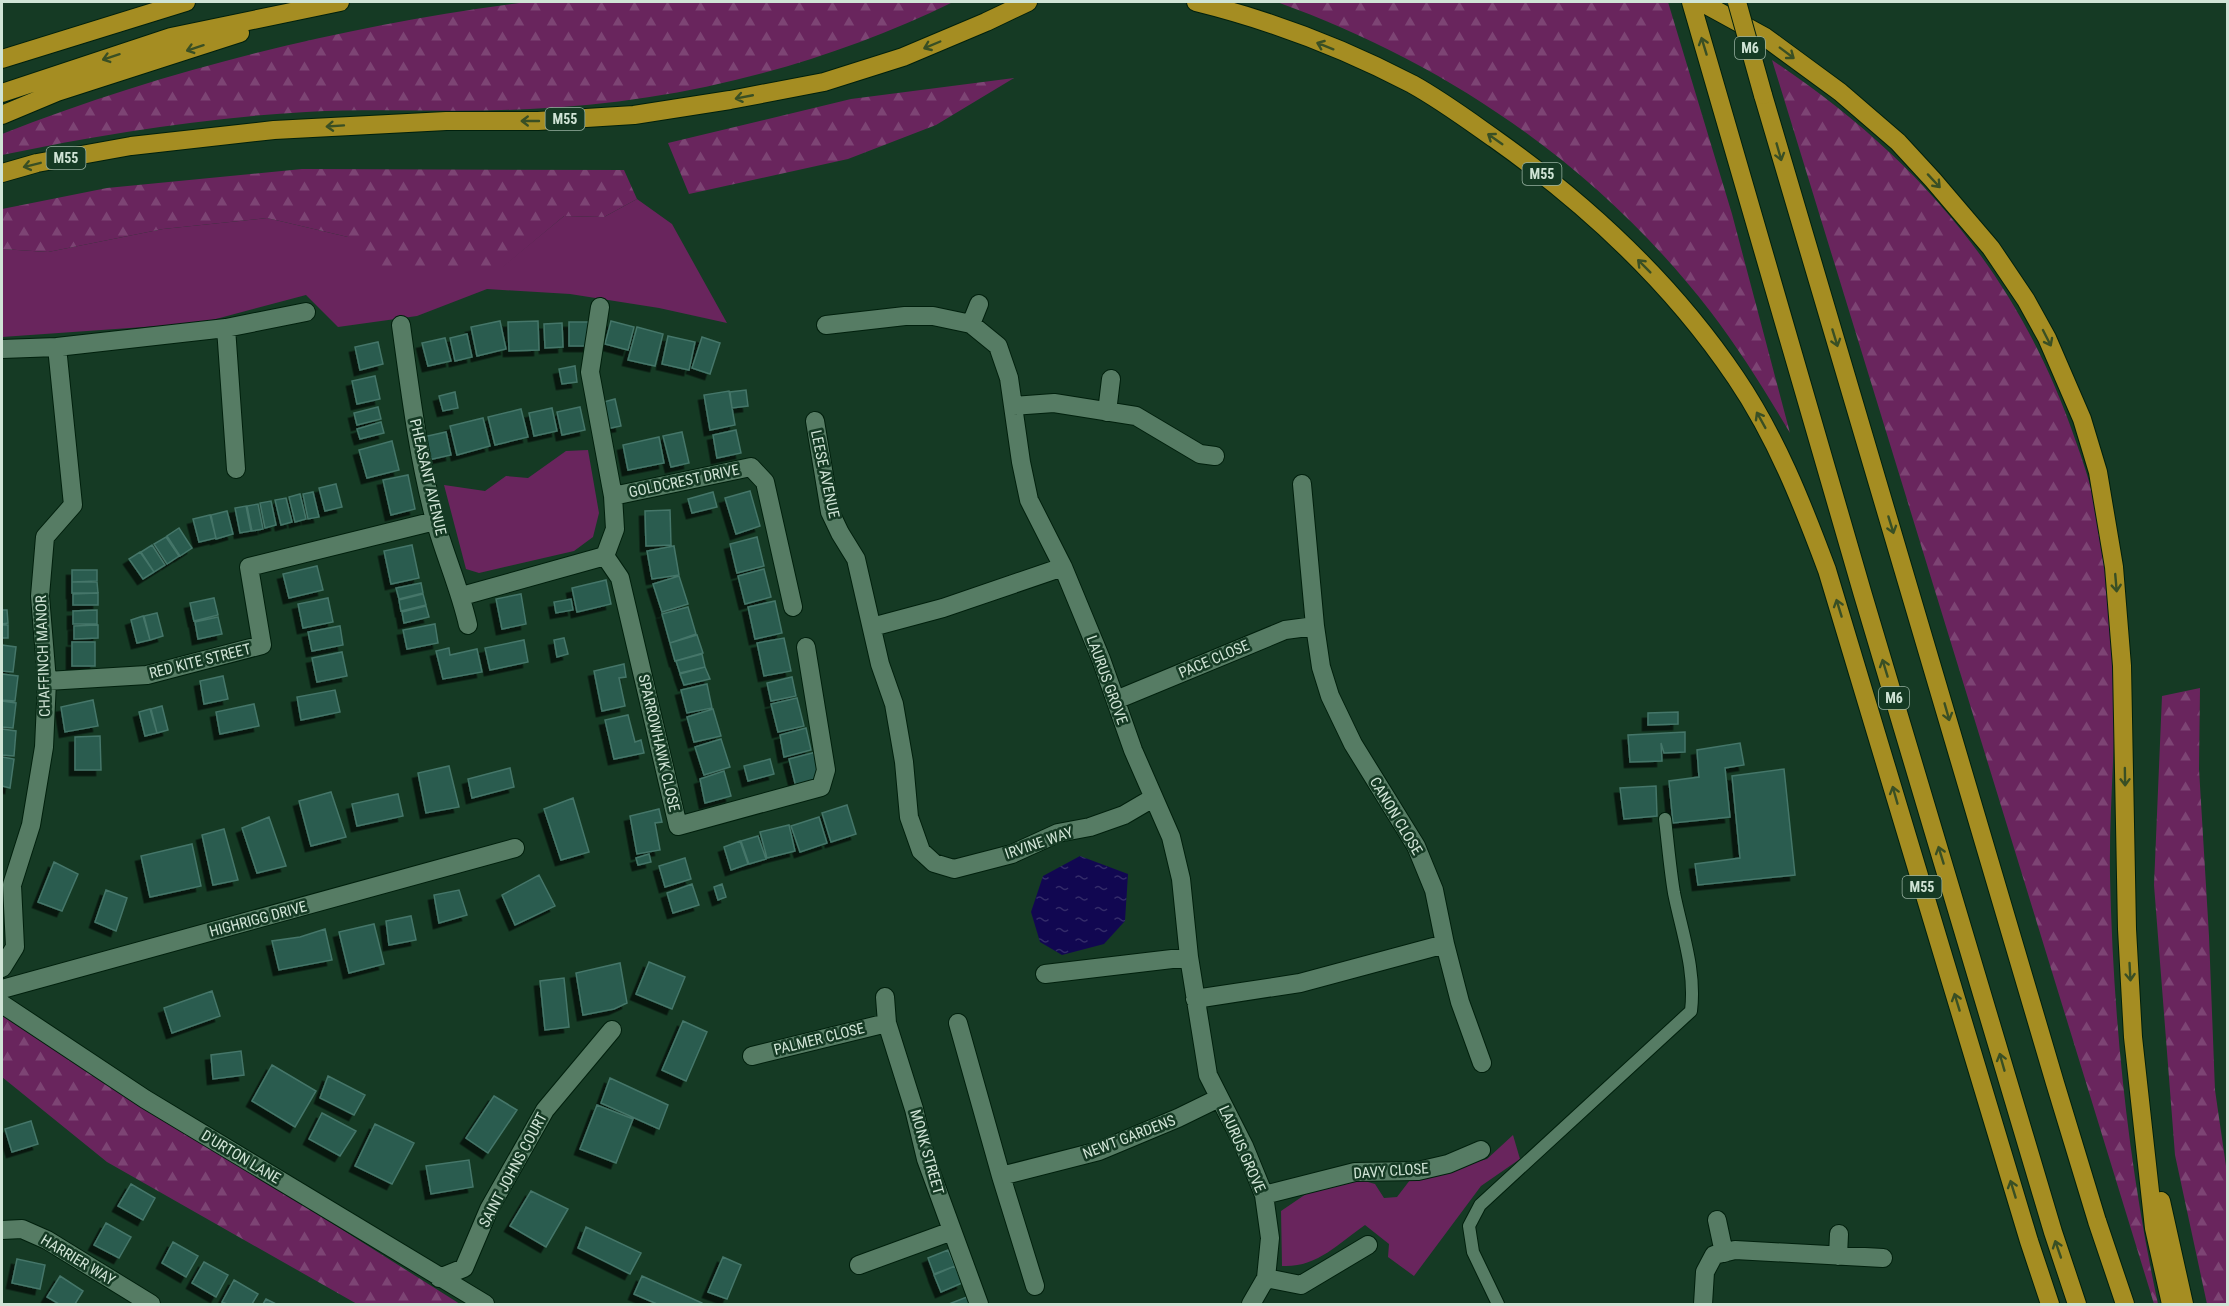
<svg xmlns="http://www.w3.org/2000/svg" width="2229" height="1306" font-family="'Roboto Condensed',sans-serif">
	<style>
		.green { fill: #69255d }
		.forest { fill: url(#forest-firs) }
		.water { fill: url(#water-ripples) }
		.building { fill: #295b4f; stroke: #457669; stroke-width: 1.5; filter: url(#shadow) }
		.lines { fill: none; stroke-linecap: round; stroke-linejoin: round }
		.service-casing { stroke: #00200d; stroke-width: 14 }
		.minor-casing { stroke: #00200d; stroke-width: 20 }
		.motorway-casing { stroke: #00200d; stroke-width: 20 }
		.service { stroke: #567c64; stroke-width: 12 }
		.minor { stroke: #567c64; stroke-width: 18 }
		.motorway { stroke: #a58d22; stroke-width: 18 }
		.motorway-bridge-casing { stroke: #00200d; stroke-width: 20; stroke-linecap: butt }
		.motorway-bridge { stroke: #a58d22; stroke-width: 18 }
		.oneway { stroke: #394f24 }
		.labels { text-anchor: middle; stroke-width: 5; stroke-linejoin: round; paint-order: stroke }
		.shield { fill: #153a24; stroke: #98b1a1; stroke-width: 1.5 }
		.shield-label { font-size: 14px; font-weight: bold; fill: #d0e4d6 }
		.street-label { font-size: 15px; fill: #d0e4d6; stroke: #153a24 }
	</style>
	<defs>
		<pattern id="forest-firs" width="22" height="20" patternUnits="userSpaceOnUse" patternTransform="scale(1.5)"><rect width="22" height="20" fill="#69255d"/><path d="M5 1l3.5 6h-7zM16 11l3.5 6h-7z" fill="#7d4474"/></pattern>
		<pattern id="water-ripples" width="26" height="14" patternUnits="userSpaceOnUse" patternTransform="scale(1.5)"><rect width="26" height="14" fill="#110751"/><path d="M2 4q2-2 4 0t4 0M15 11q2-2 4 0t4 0" fill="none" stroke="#332b69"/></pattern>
		<filter id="shadow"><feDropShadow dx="-5.5" dy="5.5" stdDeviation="0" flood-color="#0009"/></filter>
	</defs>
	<rect width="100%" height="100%" fill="#153a24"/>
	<path class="green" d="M637,199L672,224L727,323L659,308L570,294L487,289L417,316L338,327L306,295L201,323L2,337V249L48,252L163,229L267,218L348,237L502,267L564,216L604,217Z
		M588,450L599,513L593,537L574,551L479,573L466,569L444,485L485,491L506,476L528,478L566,451Z
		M1513,1135L1520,1159L1481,1186L1414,1276L1388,1257L1389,1244L1365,1225C1338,1244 1316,1268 1282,1266L1281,1211L1306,1194L1361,1180L1375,1184L1384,1198L1397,1197L1410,1180L1487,1159Z"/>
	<path class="forest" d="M527,2H953C822,66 676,103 530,109C455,113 380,108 306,112C203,118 102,134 2,155V134C170,68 348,25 527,2Z
		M1277,2H1668L1732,214L1790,433C1765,391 1740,350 1710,311C1599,167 1447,63 1277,2Z
		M1772,60C1916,156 2019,275 2075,439C2088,475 2100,514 2104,552C2107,579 2108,607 2111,634C2112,653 2115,671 2115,689C2115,751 2109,813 2110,875C2113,1019 2128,1164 2158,1304H2154Z
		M1014,78L936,125L848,159L689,194L668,143L851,99Z
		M302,169L624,170L637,199L604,217L564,216L503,267L362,269L348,237L267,218L163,229L48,252L2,249V209L107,188Z
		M2200,688L2199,769L2209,936L2215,1090L2227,1173V1304H2207L2175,1155L2154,885L2162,696Z
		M2,1012L140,1102L460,1304H357L107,1162L2,1077Z"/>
	<path class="water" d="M1080,856L1128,874L1125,921L1104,944L1062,955L1040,942L1031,912L1043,876Z"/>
	<path class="building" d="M500,321L506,349L477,356L471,327Z
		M538,321L539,350L509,351L508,322Z
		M611,321L634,327L628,350L605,344Z
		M569,322H593V346H569Z
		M562,323L563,347L545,348L544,324Z
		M637,327L663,334L655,366L628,360Z
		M467,334L472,357L455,361L450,338Z
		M668,336L695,342L689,370L662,364Z
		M702,337L720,343L710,374L692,368Z
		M445,338L451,361L428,366L422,343Z
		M378,342L383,364L360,370L355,347Z
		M575,366L577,382L562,384L559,369Z
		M375,376L380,399L357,404L352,381Z
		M746,390L748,406L732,408L730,392Z
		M729,391L735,425L710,430L704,395Z
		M455,392L458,408L443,411L439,396Z
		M615,399L621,426L606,429L600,403Z
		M378,407L381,419L357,425L354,413Z
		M580,407L585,430L562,435L557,412Z
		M552,408L557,431L534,436L529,413Z
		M521,409L528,437L495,445L488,417Z
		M483,418L490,446L457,455L450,426Z
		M381,422L384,433L360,439L357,429Z
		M736,430L741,453L717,458L713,435Z
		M446,432L451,455L428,460L423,437Z
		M682,432L689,463L671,467L663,436Z
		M659,437L664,463L628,470L623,445Z
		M392,441L399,470L367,478L359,450Z
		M408,475L415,509L391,515L383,480Z
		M336,484L342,507L325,511L319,488Z
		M750,491L760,526L736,534L725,498Z
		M313,492L319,517L308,519L303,494Z
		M713,492L717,507L692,513L688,499Z
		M300,494L306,519L295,522L289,497Z
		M286,498L292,522L281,525L275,500Z
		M271,501L276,525L265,528L260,503Z
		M258,504L263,529L252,531L247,506Z
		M246,506L251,531L240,533L235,508Z
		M670,510L671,545L646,546L645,511Z
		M227,511L233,534L216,539L211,515Z
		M210,515L216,538L199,542L193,519Z
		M179,528L192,548L180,556L167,536Z
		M166,537L179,556L167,564L154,544Z
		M757,537L764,566L737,573L730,544Z
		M152,545L165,565L154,572L141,552Z
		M412,545L419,578L391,584L384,551Z
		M674,546L679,575L652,579L647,551Z
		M140,552L154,572L143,579L129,559Z
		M317,566L323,590L289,598L283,574Z
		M764,569L771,597L745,604L738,576Z
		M72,570H97V581L72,582Z
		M679,576L688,604L662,612L653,584Z
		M606,580L611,604L577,612L572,588Z
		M72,582H97L98,593H72Z
		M421,583L423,593L399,599L396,588Z
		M98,593V605H73V594Z
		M423,594L426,605L401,611L399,600Z
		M521,594L526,624L502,629L496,599Z
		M214,598L218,615L194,621L190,603Z
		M328,598L333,622L303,628L298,604Z
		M571,599L573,610L556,613L554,602Z
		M775,601L782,633L755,639L748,607Z
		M426,606L429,617L404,623L402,612Z
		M688,607L696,634L670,643L662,614Z
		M2,610H7L8,623L2,624Z
		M97,610V624H73V611Z
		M157,613L163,636L150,640L144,616Z
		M143,616L150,640L137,643L131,620Z
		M218,617L222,634L198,639L195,622Z
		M435,624L438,643L407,649L403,630Z
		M2,625H8V638H2Z
		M98,625V638L74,639V626Z
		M340,626L343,645L312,651L308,632Z
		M697,635L703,653L675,661L670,643Z
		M564,638L568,654L557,657L554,640Z
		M784,638L791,671L764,676L757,643Z
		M524,640L528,662L490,670L485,648Z
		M72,642H95V666H72Z
		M2,645L16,647L13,672L2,671Z
		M449,648L450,655L477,649L482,672L443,679L436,651Z
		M342,652L347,676L317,682L312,658Z
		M702,654L705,667L680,673L676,661Z
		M624,664L626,677L619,678L625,706L602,711L594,671Z
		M705,667L710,679L684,685L680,674Z
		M2,674L18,676L15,701L2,700Z
		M223,676L228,699L204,704L200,681Z
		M792,677L796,696L771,701L767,683Z
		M707,684L712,708L687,713L681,690Z
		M335,690L340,712L301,720L297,697Z
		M797,698L804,726L778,732L771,704Z
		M93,700L98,726L65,732L61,707Z
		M2,701L16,703L13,728L2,727Z
		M254,704L259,726L220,734L216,712Z
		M162,706L168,730L157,733L151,709Z
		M150,709L157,733L145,736L139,712Z
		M713,709L721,736L694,742L687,717Z
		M1678,712V724L1648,725V713Z
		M628,715L635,742L641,740L644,753L614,759L605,720Z
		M806,728L811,750L784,757L780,735Z
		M2,729L16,731L14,756L2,755Z
		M1685,732V752L1664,753L1661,743L1662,761L1630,762L1628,735Z
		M100,736L101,770H75V737Z
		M721,739L730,767L704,775L695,747Z
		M1740,743L1744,765L1725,768L1730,817L1673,823L1669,781L1699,777L1697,750Z
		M816,752L823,781L796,787L789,759Z
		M2,757L14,759L10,788L2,786Z
		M770,759L774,774L748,781L744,766Z
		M449,766L459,807L426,813L418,773Z
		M510,768L514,787L472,798L468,779Z
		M1784,769L1795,875L1698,885L1695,864L1740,858L1732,776Z
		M724,771L731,796L705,803L700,779Z
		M1656,786L1657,816L1624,819L1620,788Z
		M331,792L346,837L311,846L299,801Z
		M398,794L403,816L357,826L352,804Z
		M573,798L589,852L561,860L544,809Z
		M847,805L856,834L831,842L822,813Z
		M659,809L662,822L655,823L660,850L637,854L630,816Z
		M269,817L286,866L257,873L242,828Z
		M819,817L827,843L800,852L791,826Z
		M789,825L795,851L767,858L760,832Z
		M224,829L238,880L213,885L202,835Z
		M758,836L766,859L749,864L741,841Z
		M740,841L748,864L731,870L724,847Z
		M192,844L201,886L150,897L141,856Z
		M649,854L651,862L638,865L636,858Z
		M685,858L691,879L665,887L659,866Z
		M54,862L78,874L62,911L38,902Z
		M539,875L555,906L515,925L502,895Z
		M692,884L699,905L673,913L667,893Z
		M722,884L726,897L718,900L714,887Z
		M106,890L127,898L116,931L95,922Z
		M459,890L467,915L439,923L434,895Z
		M411,916L416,940L389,945L386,921Z
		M374,924L384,964L349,973L339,932Z
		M325,929L332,960L279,970L272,941L300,937Z
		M649,962L685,977L672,1009L636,994Z
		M620,963L627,1003L614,1009L583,1015L576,973Z
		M564,978L569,1027L545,1030L540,981Z
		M212,991L220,1016L172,1033L164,1008Z
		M683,1021L707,1032L686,1081L662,1070Z
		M241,1051L244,1075L213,1079L211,1055Z
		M272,1065L316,1091L295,1127L252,1101Z
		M328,1076L365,1095L354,1115L320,1098Z
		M610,1078L668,1105L659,1129L601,1103Z
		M494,1096L517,1110L488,1153L466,1138Z
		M597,1105L633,1119L616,1163L580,1149Z
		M322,1113L356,1131L340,1156L309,1139Z
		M31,1121L38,1144L12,1152L5,1129Z
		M375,1124L414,1143L392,1184L355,1166Z
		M469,1160L473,1187L431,1194L426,1166Z
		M131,1184L155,1198L143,1220L118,1206Z
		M531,1191L568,1209L546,1247L510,1226Z
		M106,1223L131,1237L119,1258L94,1245Z
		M586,1227L641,1253L630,1274L578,1248Z
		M173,1242L198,1256L186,1277L162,1263Z
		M948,1250L955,1266L934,1274L928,1258Z
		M723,1257L741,1265L727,1299L708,1292Z
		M17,1259L45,1265L40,1289L12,1283Z
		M204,1262L228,1275L216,1297L192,1283Z
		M955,1266L962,1283L941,1292L934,1275Z
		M60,1276L83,1291L75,1304H59L47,1297Z
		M642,1276L702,1303V1304H657L634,1294Z
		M234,1280L258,1294L252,1304H227L222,1302Z
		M967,1297L970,1304H949Z
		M266,1299L276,1304H263Z"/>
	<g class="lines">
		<defs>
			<path id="service" d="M1498,1304L1473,1252L1469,1226L1480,1205L1691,1011C1696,970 1682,933 1674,893C1670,869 1668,844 1665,819"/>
			<path id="minor" d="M971,324L979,304
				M401,325C410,390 418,456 435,520C445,556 460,589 468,625
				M826,325L905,316H933L971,324L998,346L1009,378L1021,462L1029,500L1063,567L1101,659L1133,750L1171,837L1181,879L1189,957L1208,1075L1244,1146L1264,1195L1270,1238L1266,1278L1251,1304
				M226,328L236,469
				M2,349L57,347
				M1013,406L1054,403L1136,416L1200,454L1215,456
				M1107,412L1111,379
				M815,421L830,512L840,533L856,559L880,664L894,704L904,762L909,817L921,851L934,863L954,869L1012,854L1058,833L1090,827L1124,815L1153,798
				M1302,484L1315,626L1321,667L1330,696L1353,744L1416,846L1434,890L1445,944L1460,1002L1482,1063
				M613,496L751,467L765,482L793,607
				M605,556L620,578L678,826L821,787L826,770L806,647
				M462,596L605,556L615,529L613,496L590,372L600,307
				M872,627L943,608L1063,567
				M47,681L147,675L262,645L249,567L435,521
				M1116,700L1285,630L1315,626
				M2,968L15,947L12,885L31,825L44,747L47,681L40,596L45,537L73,505L57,347L226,328L306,312
				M1045,974L1189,957
				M2,989L515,848
				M885,997L887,1023L914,1109L926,1159L979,1304
				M1195,999L1300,983L1445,944
				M2,1004L145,1099L485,1304
				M958,1023L1001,1176L1035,1286
				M752,1056L887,1023
				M1001,1176L1099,1151L1178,1118L1219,1098
				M1264,1195L1355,1172L1418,1171L1448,1164L1481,1150
				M1717,1220L1724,1253
				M2,1230L22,1229L47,1240L151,1304
				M1838,1256L1839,1234
				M859,1265L952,1231
				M439,1278L464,1268L489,1209L545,1110L612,1030
				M1266,1278L1301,1285L1368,1245
				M1703,1304L1705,1272L1714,1255L1735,1250L1883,1258"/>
			<path id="motorway" d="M1196,2C1269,20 1345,49 1412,84C1441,100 1468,120 1495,139C1588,205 1672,283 1736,378C1776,437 1802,503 1827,570L2029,1241L2050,1304
				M1691,2L1863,595L2053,1232L2077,1304
				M1701,2L1765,37L1840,92L1898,142L1933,180L1991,248L2026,300L2047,338L2082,419L2098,472L2114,567L2122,666L2127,929L2133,1037L2154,1228L2171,1304
				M2,59L186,2
				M2,93L171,37L340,2
				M1763,95L2055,1083L2097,1221L2125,1304
				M2,115L57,92L240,33
				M2,173L37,163L131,146L274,130L446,121H538L634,115L730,100L824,82L903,57L986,22L1028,2
				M2161,1201L2184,1304"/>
		</defs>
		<use href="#service" class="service-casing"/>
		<use href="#minor" class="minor-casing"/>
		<use href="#motorway" class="motorway-casing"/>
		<use href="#service" class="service"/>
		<use href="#minor" class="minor"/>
		<use href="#motorway" class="motorway"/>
		<defs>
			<path id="motorway-bridge" d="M1737,2L1763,95"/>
		</defs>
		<use href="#motorway-bridge" class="motorway-bridge-casing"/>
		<use href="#motorway-bridge" class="motorway-bridge"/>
	</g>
	<defs><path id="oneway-shaft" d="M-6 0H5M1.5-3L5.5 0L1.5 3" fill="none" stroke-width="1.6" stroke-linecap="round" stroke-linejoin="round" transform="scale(1.5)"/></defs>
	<g class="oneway">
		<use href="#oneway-shaft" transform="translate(932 45) rotate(157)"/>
		<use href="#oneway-shaft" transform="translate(1325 46) rotate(-158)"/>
		<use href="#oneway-shaft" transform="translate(1704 46) rotate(-107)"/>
		<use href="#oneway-shaft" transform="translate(195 48) rotate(162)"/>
		<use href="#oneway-shaft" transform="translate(1787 53) rotate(37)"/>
		<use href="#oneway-shaft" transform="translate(111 57) rotate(162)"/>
		<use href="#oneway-shaft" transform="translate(744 97) rotate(169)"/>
		<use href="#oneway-shaft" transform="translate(530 121) rotate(180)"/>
		<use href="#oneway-shaft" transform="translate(335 126) rotate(176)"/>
		<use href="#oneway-shaft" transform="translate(1495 139) rotate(-145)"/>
		<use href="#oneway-shaft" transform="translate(1779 152) rotate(74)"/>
		<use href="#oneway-shaft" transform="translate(32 165) rotate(166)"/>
		<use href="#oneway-shaft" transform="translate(1934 181) rotate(47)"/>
		<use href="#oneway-shaft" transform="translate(1644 266) rotate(-135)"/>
		<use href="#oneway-shaft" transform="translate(1835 338) rotate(73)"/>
		<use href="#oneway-shaft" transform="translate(2047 338) rotate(63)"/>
		<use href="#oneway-shaft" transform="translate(1761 420) rotate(-119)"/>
		<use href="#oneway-shaft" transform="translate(1891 525) rotate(73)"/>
		<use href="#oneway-shaft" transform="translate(2116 583) rotate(85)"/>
		<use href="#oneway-shaft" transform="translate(1839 608) rotate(-107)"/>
		<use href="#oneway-shaft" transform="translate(1885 668) rotate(-107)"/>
		<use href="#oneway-shaft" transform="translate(1947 712) rotate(74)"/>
		<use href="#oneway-shaft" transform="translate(2125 777) rotate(89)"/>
		<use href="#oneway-shaft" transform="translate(1895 795) rotate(-106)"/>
		<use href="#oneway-shaft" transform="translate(1941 855) rotate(-107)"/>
		<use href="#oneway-shaft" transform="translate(2130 972) rotate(87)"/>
		<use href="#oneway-shaft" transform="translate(1957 1002) rotate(-107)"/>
		<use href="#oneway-shaft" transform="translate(2002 1062) rotate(-106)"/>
		<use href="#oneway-shaft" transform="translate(2013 1189) rotate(-107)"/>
		<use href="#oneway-shaft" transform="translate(2058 1249) rotate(-109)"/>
	</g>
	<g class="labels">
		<g class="shield">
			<rect x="1735" y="37" width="30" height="22" rx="4.5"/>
			<rect x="545.5" y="108" width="39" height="22" rx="4.5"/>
			<rect x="46.5" y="147" width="39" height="22" rx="4.5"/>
			<rect x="1522.5" y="163" width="39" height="22" rx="4.5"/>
			<rect x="1879" y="687" width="30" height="22" rx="4.5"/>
			<rect x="1902.5" y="876" width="39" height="22" rx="4.5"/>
		</g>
		<g class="shield-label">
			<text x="1750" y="53">M6</text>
			<text x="565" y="124">M55</text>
			<text x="66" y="163">M55</text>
			<text x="1542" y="179">M55</text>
			<text x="1894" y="703">M6</text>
			<text x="1922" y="892">M55</text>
		</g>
		<g class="street-label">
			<text transform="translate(825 474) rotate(78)" y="5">LEESE AVENUE</text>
			<text transform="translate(428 477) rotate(77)" y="5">PHEASANT AVENUE</text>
			<text transform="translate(684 481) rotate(-12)" y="5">GOLDCREST DRIVE</text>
			<text transform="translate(43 656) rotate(-92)" y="5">CHAFFINCH MANOR</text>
			<text transform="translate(1214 659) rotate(-23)" y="5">PACE CLOSE</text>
			<text transform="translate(200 661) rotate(-14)" y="5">RED KITE STREET</text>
			<text transform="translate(1107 680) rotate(70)" y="5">LAURUS GROVE</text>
			<text transform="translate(659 743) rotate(77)" y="5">SPARROWHAWK CLOSE</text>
			<text transform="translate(1396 816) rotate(59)" y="5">CANON CLOSE</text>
			<text transform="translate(1039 843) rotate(-19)" y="5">IRVINE WAY</text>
			<text transform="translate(258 919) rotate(-15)" y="5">HIGHRIGG DRIVE</text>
			<text transform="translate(819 1039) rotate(-14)" y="5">PALMER CLOSE</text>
			<text transform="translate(1129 1137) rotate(-21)" y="5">NEWT GARDENS</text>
			<text transform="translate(1242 1149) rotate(66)" y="5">LAURUS GROVE</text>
			<text transform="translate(927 1152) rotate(74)" y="5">MONK STREET</text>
			<text transform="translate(241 1157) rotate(31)" y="5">D'URTON LANE</text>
			<text transform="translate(513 1170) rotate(-62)" y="5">SAINT JOHNS COURT</text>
			<text transform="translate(1391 1171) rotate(-4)" y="5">DAVY CLOSE</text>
			<text transform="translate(78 1260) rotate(31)" y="5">HARRIER WAY</text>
		</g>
	</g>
	<rect width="2229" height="1306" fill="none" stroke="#d0e4d6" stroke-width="6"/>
</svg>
